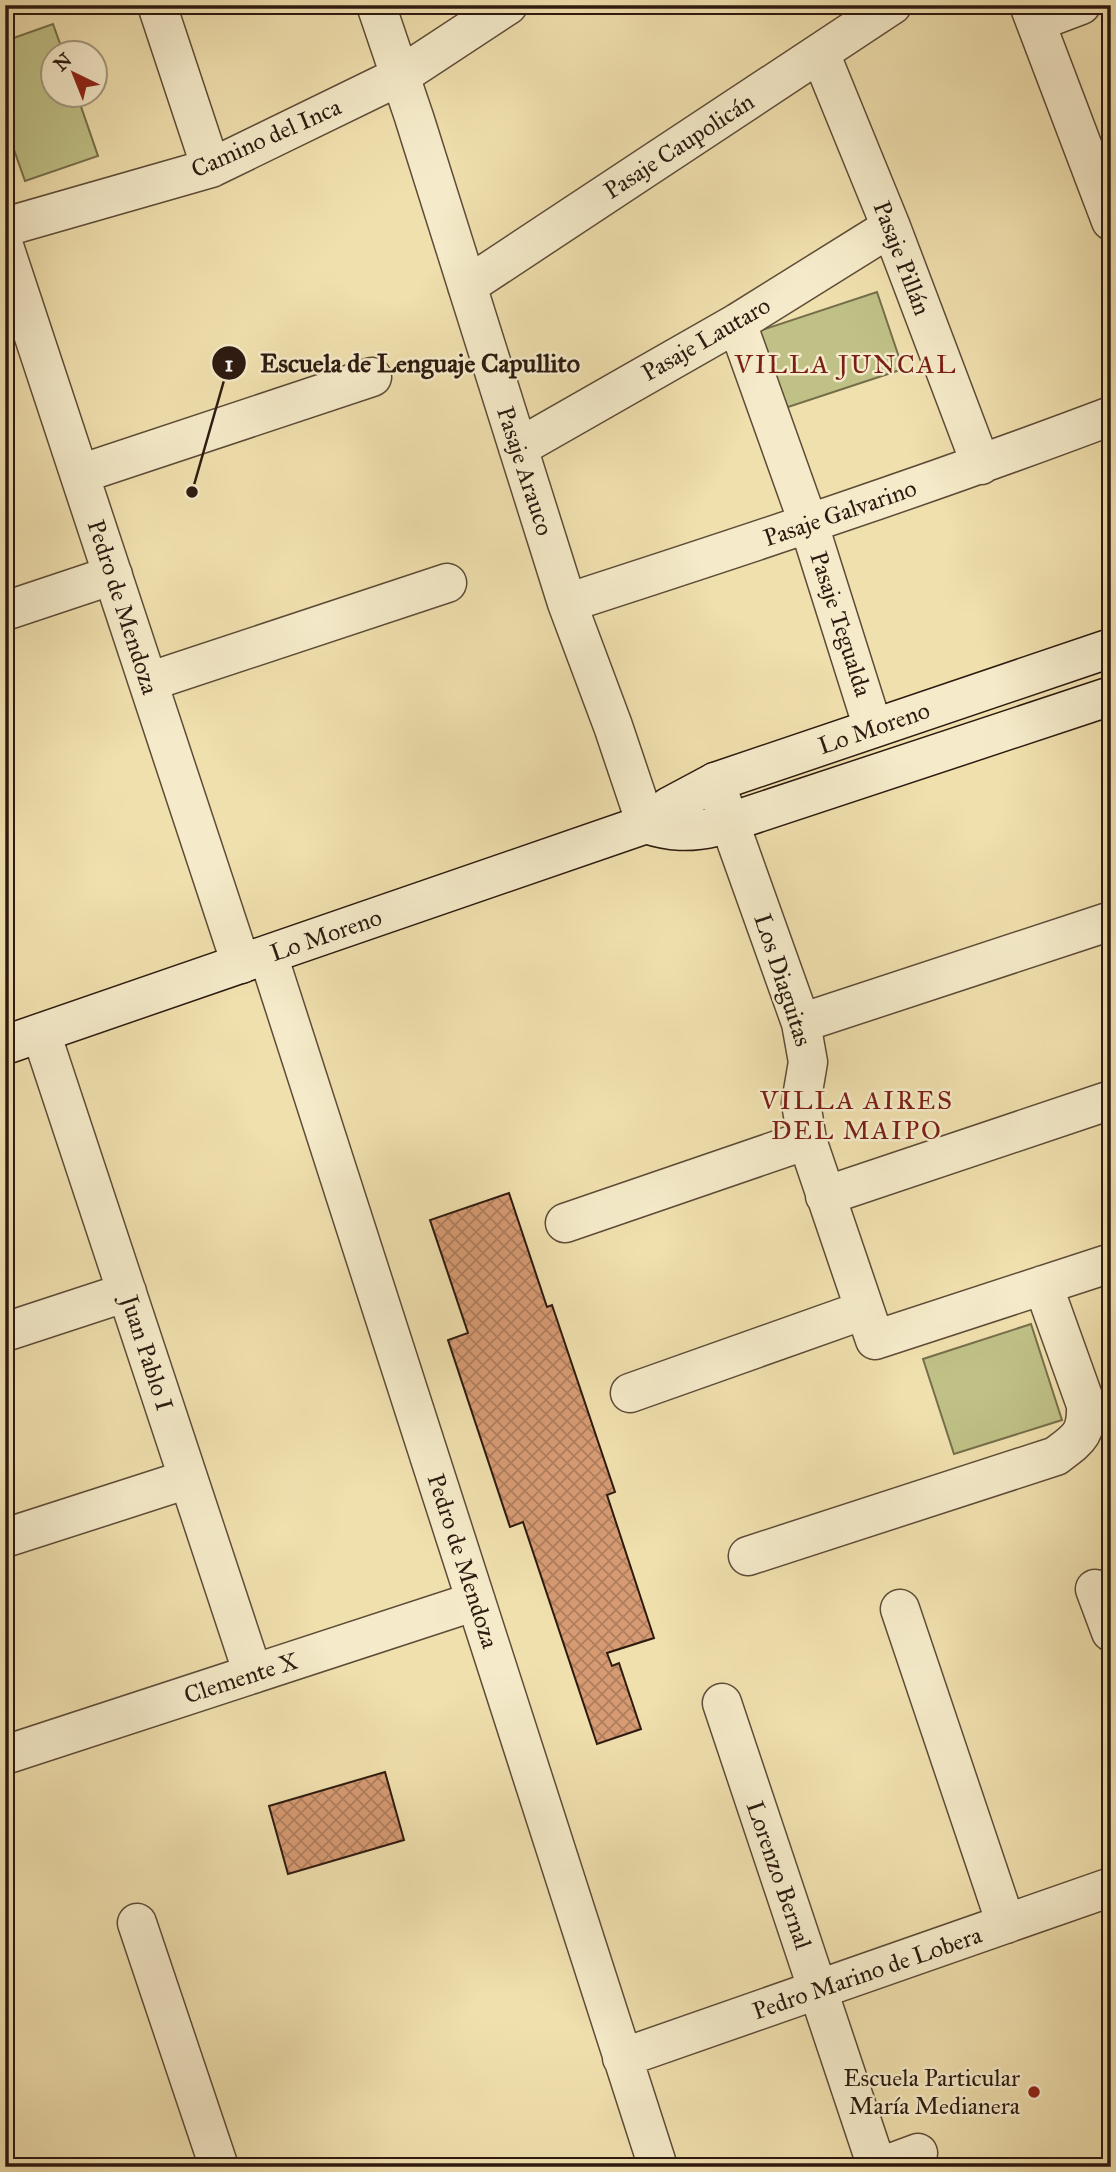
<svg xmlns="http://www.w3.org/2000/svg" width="1116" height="2172" font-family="'IM FELL Great Primer',serif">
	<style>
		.pitch { fill: #bfc186; stroke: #766e4b; stroke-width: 2 }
		.building { fill: url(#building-cross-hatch); stroke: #2d1a10; stroke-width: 2 }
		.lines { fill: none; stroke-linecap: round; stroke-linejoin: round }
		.street-casing { stroke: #5e4c38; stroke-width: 41 }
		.secondary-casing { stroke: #2d1a10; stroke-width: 41 }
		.street { stroke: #f5ebca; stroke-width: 38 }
		.secondary { stroke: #f5ebca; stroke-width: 38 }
		.poi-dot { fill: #8f2418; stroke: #f5ebca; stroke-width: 2.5 }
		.labels { text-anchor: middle; stroke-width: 5; stroke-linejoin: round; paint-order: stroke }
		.street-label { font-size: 24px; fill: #2d1a10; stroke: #f5ebca }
		.poi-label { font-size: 24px; fill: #2d1a10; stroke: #f5ebca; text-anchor: end }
		.neighbourhood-label { font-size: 26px; letter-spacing: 2px; fill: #7a1f14; stroke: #f5ebca }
		.leader { fill: none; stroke: #2d1a10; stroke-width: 2.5 }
		.callout-dot { fill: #2d1a10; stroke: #f5ebca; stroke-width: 2.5 }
		.mark-label { font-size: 21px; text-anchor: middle; font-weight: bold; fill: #fff }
		.callout-label { font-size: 26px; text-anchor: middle; font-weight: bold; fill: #2d1a10; stroke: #f5ebca; stroke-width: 5; stroke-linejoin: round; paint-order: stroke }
	</style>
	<defs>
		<pattern id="building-cross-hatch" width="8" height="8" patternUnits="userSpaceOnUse" patternTransform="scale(1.75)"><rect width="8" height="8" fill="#d79b73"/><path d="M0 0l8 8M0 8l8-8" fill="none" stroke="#af7e5d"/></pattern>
	</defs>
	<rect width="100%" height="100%" fill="#f0e0ae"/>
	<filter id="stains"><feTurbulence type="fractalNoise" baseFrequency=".00286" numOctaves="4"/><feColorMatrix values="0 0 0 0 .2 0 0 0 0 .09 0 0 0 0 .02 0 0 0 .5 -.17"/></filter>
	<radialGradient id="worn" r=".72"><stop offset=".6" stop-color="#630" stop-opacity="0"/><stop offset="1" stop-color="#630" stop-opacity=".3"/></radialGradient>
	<path class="pitch" d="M53,24L63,52H52V94L77,95L98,156L25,181L5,124V41Z
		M877,292L903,369L779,410L753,333Z
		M1031,1324L1062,1420L954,1454L923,1359Z"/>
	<path class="building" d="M509,1193L547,1307L552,1305L615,1492L607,1495L654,1638L607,1653L612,1666L619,1663L641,1729L597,1744L523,1522L510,1527L448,1340L468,1333L430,1220Z
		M385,1772L404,1840L288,1874L269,1806Z"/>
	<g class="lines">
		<defs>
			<path id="street" d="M157,5L211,168
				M376,5L414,117L567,603L613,726L646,824
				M1029,5L1111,221
				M1036,22L1081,5
				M820,53L891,227L981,465
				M5,227L211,168L400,76L508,5
				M5,249L241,964
				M467,286L892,5
				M737,323L809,525L873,728
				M518,448L737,323L891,227
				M80,474L372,377
				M567,603C749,544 931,484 1111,416
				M5,611L113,575
				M148,682L447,583
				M715,782L801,1023L808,1062L801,1103L807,1140L875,1340L1111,1263
				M268,955L658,2167
				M801,1023L1111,921
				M41,1033L253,1674
				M825,1196L1111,1100
				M565,1223L807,1140
				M5,1332L127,1292
				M630,1393L864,1310
				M5,1538L188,1479
				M748,1556L1056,1456C1078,1439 1087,1435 1086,1405L1043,1285
				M1095,1589L1111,1632
				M900,1609L1006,1924
				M722,1703L877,2167
				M5,1755L476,1601
				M137,1923L219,2167
				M622,2058L1111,1887
				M880,2167L918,2153"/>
			<path id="secondary" d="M646,824C670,832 690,833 715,827L1111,696
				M5,1045L646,824L670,806L715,782L1111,648"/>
		</defs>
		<use href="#street" class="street-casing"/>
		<use href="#secondary" class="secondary-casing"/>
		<use href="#street" class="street"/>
		<use href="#secondary" class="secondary"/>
	</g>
	<circle class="poi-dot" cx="1034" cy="2092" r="7"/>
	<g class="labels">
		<g class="street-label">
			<text transform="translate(266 138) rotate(-24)" y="8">Camino del Inca</text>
			<text transform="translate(679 146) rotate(-33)" y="8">Pasaje Caupolicán</text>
			<text transform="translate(902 258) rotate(69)" y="8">Pasaje Pillán</text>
			<text transform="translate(706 339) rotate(-30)" y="8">Pasaje Lautaro</text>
			<text transform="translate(525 471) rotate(72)" y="8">Pasaje Arauco</text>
			<text transform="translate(840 513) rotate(-19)" y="8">Pasaje Galvarino</text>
			<text transform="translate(123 607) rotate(72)" y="8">Pedro de Mendoza</text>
			<text transform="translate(841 624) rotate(72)" y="8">Pasaje Tegualda</text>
			<text transform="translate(874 728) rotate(-19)" y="8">Lo Moreno</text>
			<text transform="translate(326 935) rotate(-19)" y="8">Lo Moreno</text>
			<text transform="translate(783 980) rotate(72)" y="8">Los Diaguitas</text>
			<text transform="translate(147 1353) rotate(72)" y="8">Juan Pablo I</text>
			<text transform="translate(463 1561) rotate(72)" y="8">Pedro de Mendoza</text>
			<text transform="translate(241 1678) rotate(-18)" y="8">Clemente X</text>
			<text transform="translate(779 1875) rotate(71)" y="8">Lorenzo Bernal</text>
			<text transform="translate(867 1973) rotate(-19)" y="8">Pedro Marino de Lobera</text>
		</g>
		<g class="poi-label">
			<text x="1020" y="2086">Escuela Particular<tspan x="1020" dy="28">María Medianera</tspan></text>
		</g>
		<g class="neighbourhood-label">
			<text x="846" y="373">VILLA JUNCAL</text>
			<text x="857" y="1109">VILLA AIRES<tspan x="857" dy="30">DEL MAIPO</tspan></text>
		</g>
	</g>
	<path class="leader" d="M192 492L229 363"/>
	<g class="callout-dot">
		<circle cx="192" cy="492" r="7"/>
		<circle cx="229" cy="363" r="18"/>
	</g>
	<g class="mark-label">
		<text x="229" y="371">1</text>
	</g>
	<g class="callout-label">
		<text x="420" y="372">Escuela de Lenguaje Capullito</text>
	</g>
	<rect width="1116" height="2172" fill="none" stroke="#f0e0ae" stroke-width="28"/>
	<rect x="7" y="7" width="1102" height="2158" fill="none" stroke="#2d1a10" stroke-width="3.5"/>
	<rect x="14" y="14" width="1088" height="2144" fill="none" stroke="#2d1a10" stroke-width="2"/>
	<g transform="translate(74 74) rotate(317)"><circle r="33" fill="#f5ebca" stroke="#a59780" stroke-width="2"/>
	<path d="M0-5L12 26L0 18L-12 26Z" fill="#8f2418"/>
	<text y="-10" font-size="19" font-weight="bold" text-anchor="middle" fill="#2d1a10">N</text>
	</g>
	<rect width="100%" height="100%" filter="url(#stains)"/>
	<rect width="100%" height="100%" fill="url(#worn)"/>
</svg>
